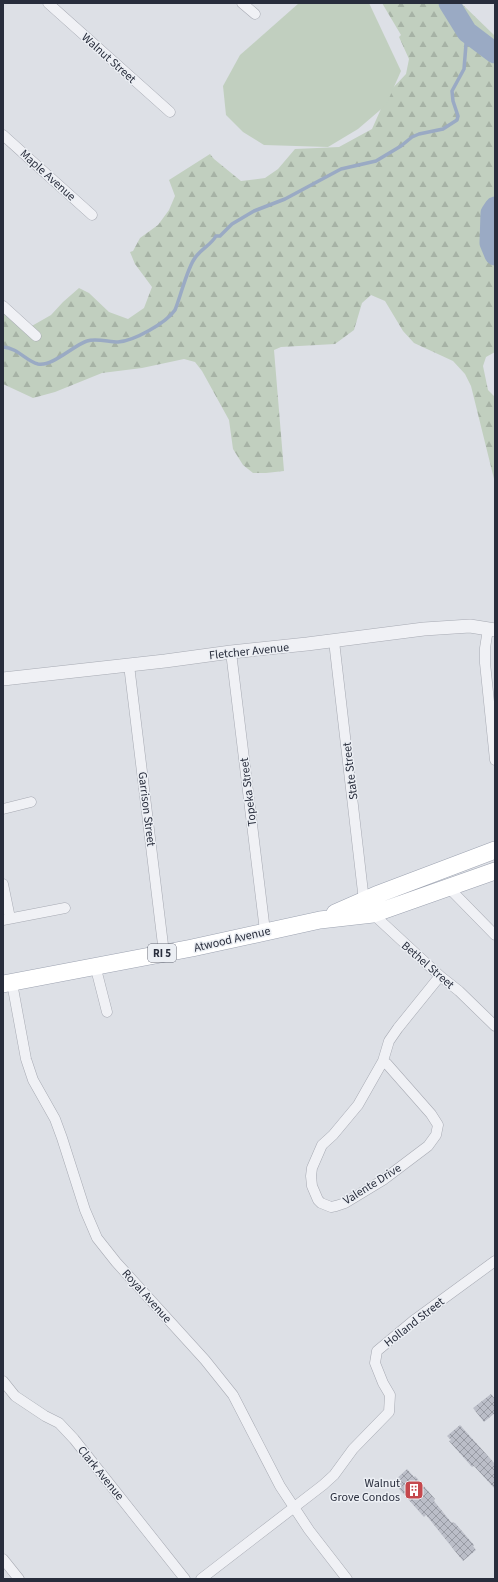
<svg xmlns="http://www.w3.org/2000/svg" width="498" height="1582" font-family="'Source Sans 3',sans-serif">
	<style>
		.forest { fill: url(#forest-firs) }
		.pitch { fill: #c1cfbf }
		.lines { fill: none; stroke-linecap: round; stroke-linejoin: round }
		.stream { stroke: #9aaac4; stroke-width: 3.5 }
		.river { stroke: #9aaac4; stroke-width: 21 }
		.building { fill: url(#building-cross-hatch) }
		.minor-casing { stroke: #a7aab3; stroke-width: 11 }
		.tertiary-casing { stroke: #a7aab3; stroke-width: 14 }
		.primary-casing { stroke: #9da3b1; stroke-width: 18 }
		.minor { stroke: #f0f1f5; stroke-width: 10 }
		.tertiary { stroke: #f0f1f5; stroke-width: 13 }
		.primary { stroke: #fff; stroke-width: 17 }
		.labels { text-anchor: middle; stroke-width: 3; stroke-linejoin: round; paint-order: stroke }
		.shield { fill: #eceff4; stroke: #636773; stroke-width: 1 }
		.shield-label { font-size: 11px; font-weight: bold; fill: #282d3c }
		.street-label { font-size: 12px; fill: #282d3c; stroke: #eceff4 }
		.poi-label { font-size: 12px; fill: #282d3c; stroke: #eceff4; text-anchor: end }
	</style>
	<defs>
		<pattern id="forest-firs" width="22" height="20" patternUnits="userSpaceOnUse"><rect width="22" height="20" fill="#c1cfbf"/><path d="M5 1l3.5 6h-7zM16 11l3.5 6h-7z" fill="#a6b2a5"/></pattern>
		<pattern id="building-cross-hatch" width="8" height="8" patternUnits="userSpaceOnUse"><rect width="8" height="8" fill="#bbbec8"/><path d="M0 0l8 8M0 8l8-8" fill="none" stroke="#989ba4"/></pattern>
	</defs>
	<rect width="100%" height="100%" fill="#dde0e6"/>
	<path class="forest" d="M382,3H461L495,36V352L486,357L483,366L488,390L495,397V483L471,386L465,374L453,361L414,343L403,331L385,301L371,295L362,303L354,330L335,344L281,347L274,350L284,471L266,473H253L243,465L233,449L229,420L202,371L195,362L184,359L142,368L102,373L55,392L33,398L3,384V305L30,327L51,315L63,302L79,288L89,293L109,312L128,319L144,308L152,287L135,264L130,252L133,251L140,238L158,225L169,210L175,196L169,180L210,154L214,159L241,181L265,178L278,169L295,149L339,147L372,129L388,93L406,74L409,59L399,37L401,35Z"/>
	<path class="pitch" d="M299,3H369L401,71L386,105L358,129L328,147L264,145L243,132L226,115L223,86L240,55Z"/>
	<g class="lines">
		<path class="stream" d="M3,347C18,348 26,361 38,364C52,367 74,345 87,341C96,338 109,342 118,342C134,341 166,323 175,310C180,298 188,266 195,258C201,249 211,245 216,236H220L232,224L254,211L285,199L341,169L376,161L401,146L412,137L419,134L443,129L457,120L458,116L453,101L452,91L464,69L467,32"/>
		<path class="river" d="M449,3L467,32L495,53
			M495,207L491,213L490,243L495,255"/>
	</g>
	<path class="building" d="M491,1394L495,1399V1413L484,1422L473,1408Z
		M460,1425L495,1464V1489L474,1466L472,1467L449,1441L451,1440L447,1436Z
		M407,1469L414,1477L415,1476L435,1499L434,1501L451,1522L455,1523L474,1545L473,1546L476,1550L463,1561L426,1515L424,1517L393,1482Z"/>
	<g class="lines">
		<defs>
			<path id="minor" d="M48,3L170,112
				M242,3L255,14
				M3,135L92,215
				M3,306L36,336
				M488,629L485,648V663L495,760
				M334,641L364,901L373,914L440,976L459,991L495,1026
				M231,652L265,931
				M129,665L164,953
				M3,809L31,802
				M3,884L10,918
				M449,888L495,935
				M3,920L65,908
				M95,965L107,1012
				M12,983L26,1059L33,1080L55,1119L62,1138L85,1210L97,1238L116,1262L205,1360L233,1395L280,1486L309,1530L347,1579
				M383,1061L387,1064L431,1114L438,1125L436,1135L428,1146L383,1180L345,1203L336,1206L331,1207L321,1203L318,1200L312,1186L311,1176L312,1168L322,1145L333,1135L358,1105L383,1061L389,1041L398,1028L440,976
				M3,1381L15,1396L45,1416L59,1423L74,1439L185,1579
				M3,1559L19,1579
				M201,1579L323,1485L334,1475L353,1449L389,1412L390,1395L383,1383L375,1363L377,1351L413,1321L495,1261"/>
			<path id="tertiary" d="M3,679L165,661L231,652L307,644L424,629L470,626L495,630"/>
			<path id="primary" d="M335,913L376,895L495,850
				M3,984L192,948L320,920L373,914L495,871"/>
		</defs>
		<use href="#minor" class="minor-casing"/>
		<use href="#tertiary" class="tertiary-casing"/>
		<use href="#primary" class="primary-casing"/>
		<use href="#minor" class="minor"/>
		<use href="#tertiary" class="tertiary"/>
		<use href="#primary" class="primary"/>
	</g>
	<defs>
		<symbol id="building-square" viewBox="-11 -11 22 22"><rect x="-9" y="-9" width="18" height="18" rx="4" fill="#c5484d" stroke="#eceff4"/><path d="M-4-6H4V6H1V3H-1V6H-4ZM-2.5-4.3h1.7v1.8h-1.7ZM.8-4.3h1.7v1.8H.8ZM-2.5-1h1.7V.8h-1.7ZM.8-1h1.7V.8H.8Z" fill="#fff"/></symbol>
	</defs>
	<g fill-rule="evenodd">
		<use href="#building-square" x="403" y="1479" width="22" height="22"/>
	</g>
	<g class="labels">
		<rect class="shield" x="148" y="944" width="28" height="18" rx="3"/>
		<g class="shield-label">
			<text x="162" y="957">RI 5</text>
		</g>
		<g class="street-label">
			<text transform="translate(109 58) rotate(42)" y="4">Walnut Street</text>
			<text transform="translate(48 175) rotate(42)" y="4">Maple Avenue</text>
			<text transform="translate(249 651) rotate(-6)" y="4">Fletcher Avenue</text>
			<text transform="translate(350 771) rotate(-97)" y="4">State Street</text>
			<text transform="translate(248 792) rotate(-97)" y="4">Topeka Street</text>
			<text transform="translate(147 809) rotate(83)" y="4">Garrison Street</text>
			<text transform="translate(232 939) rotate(-13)" y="4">Atwood Avenue</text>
			<text transform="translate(428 965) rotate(41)" y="4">Bethel Street</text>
			<text transform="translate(372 1184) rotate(-32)" y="4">Valente Drive</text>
			<text transform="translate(147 1296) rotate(48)" y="4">Royal Avenue</text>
			<text transform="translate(414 1322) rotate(-38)" y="4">Holland Street</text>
			<text transform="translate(101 1473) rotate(51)" y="4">Clark Avenue</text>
		</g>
		<g class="poi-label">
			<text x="400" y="1487">Walnut<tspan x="400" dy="14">Grove Condos</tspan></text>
		</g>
	</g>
	<rect width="498" height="1582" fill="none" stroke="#282d3c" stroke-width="8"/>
</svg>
